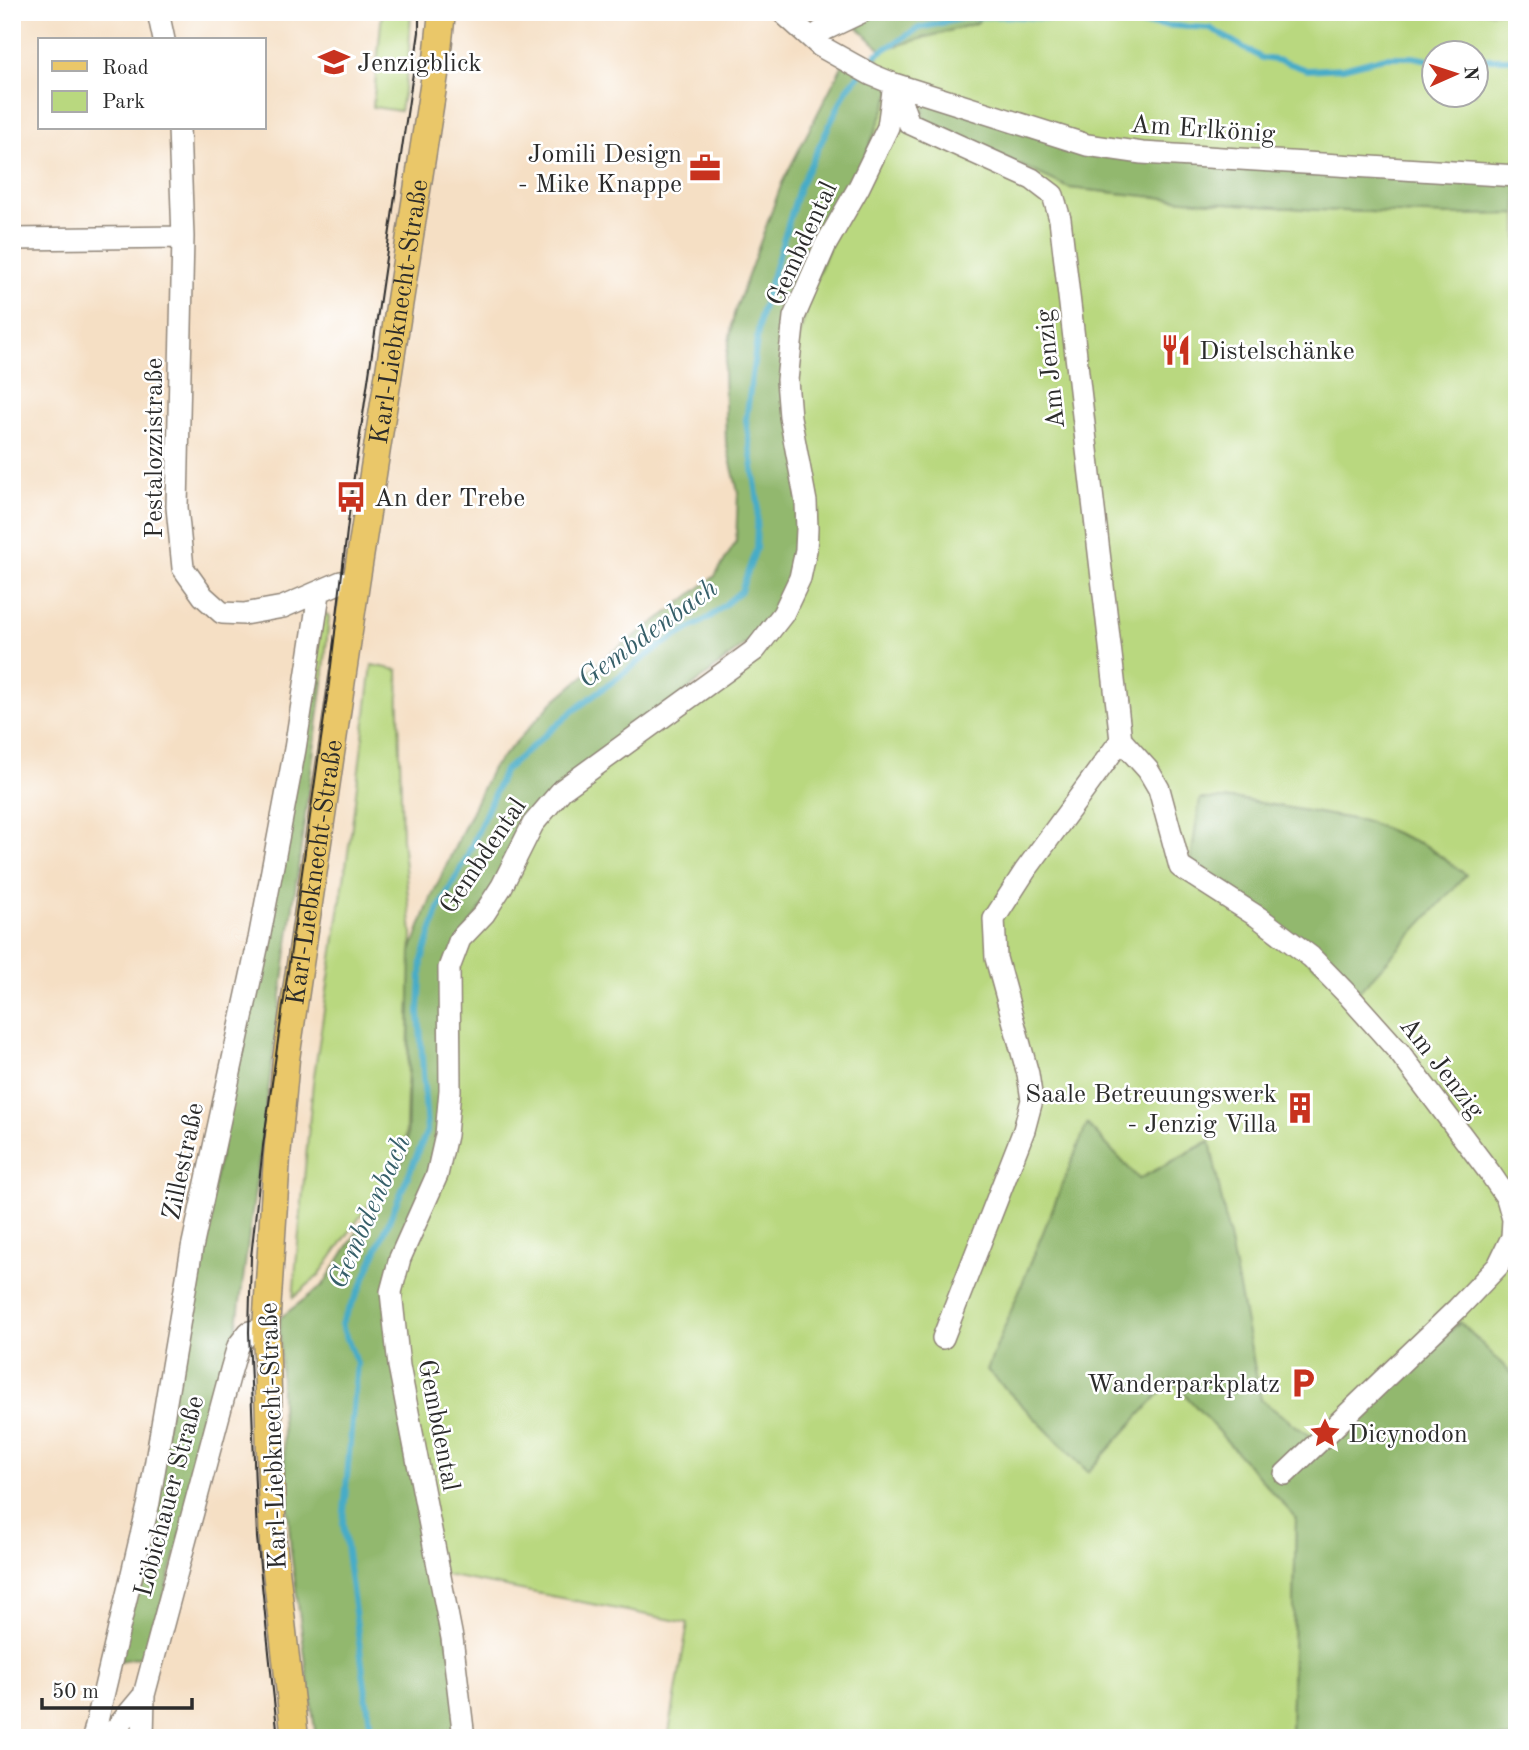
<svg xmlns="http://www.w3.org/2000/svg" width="1529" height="1750" font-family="'Old Standard TT',serif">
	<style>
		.green { fill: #b9d87f; stroke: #728255; stroke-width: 2; fill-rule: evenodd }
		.forest { fill: #92b86e; stroke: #5e724c; stroke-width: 2 }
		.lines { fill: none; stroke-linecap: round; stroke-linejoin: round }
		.stream { stroke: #47acc7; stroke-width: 6 }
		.minor-casing { stroke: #908578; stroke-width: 24 }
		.major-casing { stroke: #908578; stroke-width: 29 }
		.minor { stroke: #fff; stroke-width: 21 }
		.major { stroke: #eac769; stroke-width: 26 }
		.tram { stroke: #2b2b2b; stroke-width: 2 }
		.labels { text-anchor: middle; stroke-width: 5; stroke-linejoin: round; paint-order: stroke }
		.poi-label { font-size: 26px; fill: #2b2b2b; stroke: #fff; text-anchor: start }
		.street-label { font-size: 26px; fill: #2b2b2b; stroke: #fff }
		.water-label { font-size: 28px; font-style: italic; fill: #365f69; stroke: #fff }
	</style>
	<rect width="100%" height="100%" fill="#fff"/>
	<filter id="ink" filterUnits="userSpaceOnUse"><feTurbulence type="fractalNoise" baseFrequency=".0143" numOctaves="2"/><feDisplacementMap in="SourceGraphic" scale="14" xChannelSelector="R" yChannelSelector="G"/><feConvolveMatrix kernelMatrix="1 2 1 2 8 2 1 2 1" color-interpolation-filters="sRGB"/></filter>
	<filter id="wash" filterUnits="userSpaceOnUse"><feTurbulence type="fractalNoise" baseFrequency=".00686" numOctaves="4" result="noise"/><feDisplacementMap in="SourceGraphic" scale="28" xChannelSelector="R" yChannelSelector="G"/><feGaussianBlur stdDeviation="1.57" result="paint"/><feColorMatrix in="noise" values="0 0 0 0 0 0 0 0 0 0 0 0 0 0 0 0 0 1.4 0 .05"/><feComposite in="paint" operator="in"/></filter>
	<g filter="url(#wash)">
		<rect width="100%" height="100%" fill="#f5dfc4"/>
		<path class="green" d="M382,12H411L408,69L400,111L373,107Z
			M984,12H1517V183L1069,188C1218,204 1367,217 1517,214V1379L1459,1322L1326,1449L1261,1400L1209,1141L1139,1179L1172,1379L1296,1518L1291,1738H668L688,1623L440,1574L399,1366L400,1258L449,968L533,824L755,650L787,380L872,75L881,50L977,23ZM1434,52H1476V94H1434ZM1200,799H1238L1369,822L1426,846L1466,875Z
			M323,613L329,616L323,682L313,681Z
			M372,665L398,670L402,839L412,934L405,1153L319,1275L293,1298L313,1082L351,833Z"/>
		<path class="forest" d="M842,12H984L977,23L881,50Z
			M845,60L894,84L790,345L806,502L783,614L562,790L460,939L446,1135L391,1292L464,1738H316L291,1552L281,1407L280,1318L323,1285L407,1154L411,951L431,898L492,768L553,702L612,652L666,614L715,576L736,542L738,492L726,442L724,371L734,314L782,183Z
			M923,100L1061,145L1517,183V214L1449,215L1316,210L1184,200L1069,188L924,119Z
			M313,681L323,682L234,1347L147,1656L120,1661Z
			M1200,799H1238L1369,822L1426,846L1466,875L1354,997L1190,865Z
			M1087,1124L1139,1179L1210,1141L1261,1400L1326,1448L1460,1322L1517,1379V1738H1291L1296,1518L1172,1380L1088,1472L987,1370Z"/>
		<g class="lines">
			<path class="stream" d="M1476,59H1517
				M867,66L877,54L919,28L968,17L1008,16L1210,28L1262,58L1282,61L1307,70L1343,68L1386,57H1413L1434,61
				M372,1738L343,1523L357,1363L341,1324L361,1287L427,1131L419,1011L422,960L439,908L465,861L504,771L573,711L660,646L710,617L741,591L756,549L758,502L746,420L760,317L799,188L847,89L860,74"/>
		</g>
	</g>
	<g filter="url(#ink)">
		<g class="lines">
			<defs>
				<path id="minor" d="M158,12L164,40
					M782,12L820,46L872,75L894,84L1087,145L1142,153L1517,176
					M820,32L862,12
					M895,86L909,123L1032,179L1053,195L1060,219L1121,740L1148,770L1159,789L1180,867L1258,917L1311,957L1349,996L1399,1052L1490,1173L1507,1198L1513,1219L1512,1237L1498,1266L1457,1309L1285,1474
					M179,128L183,237L177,507L183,568L203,596L222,613L244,614L283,607L341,582L356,584
					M12,239L183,237
					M943,1338L1024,1130L1032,1100L1028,1074L996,958L994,919L1025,871L1121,740
					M93,1738L149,1502L192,1248L259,939L295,749L319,594
					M108,1738L144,1695
					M143,1738L144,1695L231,1370L238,1346L249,1332L266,1329
					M464,1738L452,1638L399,1366L391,1292L400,1258L437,1175L446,1135L450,1090L449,968L460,939L484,914L502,886L533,824L562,790L755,650L783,614L800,578L806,550L807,529L806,502L790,417L787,380L794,317L825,246L859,187L888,127L894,84"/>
				<g id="major">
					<path id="s1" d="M295,1738L273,1543L266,1329L277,1157L286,1059L356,584L436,68L442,12"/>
				</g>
			</defs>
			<use href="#minor" class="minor-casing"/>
			<use href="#major" class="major-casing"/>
			<use href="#minor" class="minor"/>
			<use href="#major" class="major"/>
			<path class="tram" d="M278,1738L257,1538L249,1332L251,1257L263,1146L329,683L351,497L419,32V12"/>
		</g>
	</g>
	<defs>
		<symbol id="school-bare" viewBox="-9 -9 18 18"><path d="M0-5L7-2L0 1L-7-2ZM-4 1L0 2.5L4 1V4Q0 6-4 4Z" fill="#c8321e" stroke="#fff" stroke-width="2.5" paint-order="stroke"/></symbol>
		<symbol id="office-bare" viewBox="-9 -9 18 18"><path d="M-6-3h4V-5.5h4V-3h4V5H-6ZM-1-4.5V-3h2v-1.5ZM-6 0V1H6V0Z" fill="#c8321e" stroke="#fff" stroke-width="2.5" paint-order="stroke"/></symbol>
		<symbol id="restaurant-bare" viewBox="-9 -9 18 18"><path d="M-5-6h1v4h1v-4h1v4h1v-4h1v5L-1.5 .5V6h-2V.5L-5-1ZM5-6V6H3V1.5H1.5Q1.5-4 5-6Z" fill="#c8321e" stroke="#fff" stroke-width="2.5" paint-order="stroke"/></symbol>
		<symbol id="bus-bare" viewBox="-9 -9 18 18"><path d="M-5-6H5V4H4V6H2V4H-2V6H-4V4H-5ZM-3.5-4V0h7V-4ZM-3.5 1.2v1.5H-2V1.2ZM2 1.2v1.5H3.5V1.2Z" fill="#c8321e" stroke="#fff" stroke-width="2.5" paint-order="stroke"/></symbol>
		<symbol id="building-bare" viewBox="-9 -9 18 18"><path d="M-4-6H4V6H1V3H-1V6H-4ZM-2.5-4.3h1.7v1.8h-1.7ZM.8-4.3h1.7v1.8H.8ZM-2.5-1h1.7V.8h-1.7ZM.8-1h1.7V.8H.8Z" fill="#c8321e" stroke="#fff" stroke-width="2.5" paint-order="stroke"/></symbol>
		<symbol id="parking-bare" viewBox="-9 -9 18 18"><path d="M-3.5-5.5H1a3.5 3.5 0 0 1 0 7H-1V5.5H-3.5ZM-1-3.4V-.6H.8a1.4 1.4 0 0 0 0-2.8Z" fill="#c8321e" stroke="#fff" stroke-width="2.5" paint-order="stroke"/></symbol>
		<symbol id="sight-bare" viewBox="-9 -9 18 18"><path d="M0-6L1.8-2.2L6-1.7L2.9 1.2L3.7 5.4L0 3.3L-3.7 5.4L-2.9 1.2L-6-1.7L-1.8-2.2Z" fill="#c8321e" stroke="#fff" stroke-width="2.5" paint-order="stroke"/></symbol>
	</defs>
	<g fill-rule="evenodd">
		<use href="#school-bare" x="312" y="40" width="44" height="44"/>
		<use href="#office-bare" x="683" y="146" width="44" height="44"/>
		<use href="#restaurant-bare" x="1154" y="328" width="44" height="44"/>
		<use href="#bus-bare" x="329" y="475" width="44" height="44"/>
		<use href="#building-bare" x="1278" y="1086" width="44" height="44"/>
		<use href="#parking-bare" x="1281" y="1361" width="44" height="44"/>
		<use href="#sight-bare" x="1303" y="1411" width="44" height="44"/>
	</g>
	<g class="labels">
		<g class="poi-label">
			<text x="357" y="71">Jenzigblick</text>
			<text x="682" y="162" text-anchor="end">Jomili Design<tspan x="682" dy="30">- Mike Knappe</tspan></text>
			<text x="1199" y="359">Distelschänke</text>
			<text x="374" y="506">An der Trebe</text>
			<text x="1277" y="1102" text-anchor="end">Saale Betreuungswerk<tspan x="1277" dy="30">- Jenzig Villa</tspan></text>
			<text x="1280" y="1392" text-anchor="end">Wanderparkplatz</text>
			<text x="1348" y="1442">Dicynodon</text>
		</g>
		<g class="street-label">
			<text transform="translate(1203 128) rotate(4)" y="9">Am Erlkönig</text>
			<text transform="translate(801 243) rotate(-65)" y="9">Gembdental</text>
			<text dy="9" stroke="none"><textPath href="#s1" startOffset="1437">Karl-Liebknecht-Straße</textPath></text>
			<text transform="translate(1049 369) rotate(-96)" y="9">Am Jenzig</text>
			<text transform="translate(153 448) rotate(-90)" y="9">Pestalozzistraße</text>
			<text transform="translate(482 855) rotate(-56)" y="9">Gembdental</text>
			<text dy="9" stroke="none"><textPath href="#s1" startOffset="870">Karl-Liebknecht-Straße</textPath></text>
			<text transform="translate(1443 1067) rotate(52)" y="9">Am Jenzig</text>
			<text transform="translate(182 1161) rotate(-78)" y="9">Zillestraße</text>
			<text transform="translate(440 1425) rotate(79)" y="9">Gembdental</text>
			<text transform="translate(272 1436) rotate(-92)" y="9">Karl-Liebknecht-Straße</text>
			<text transform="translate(168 1496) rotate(-75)" y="9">Löbichauer Straße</text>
		</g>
		<g class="water-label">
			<text transform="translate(647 632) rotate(-36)" y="10">Gembdenbach</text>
			<text transform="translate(368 1211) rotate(-66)" y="10">Gembdenbach</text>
		</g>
	</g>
	<rect width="1529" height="1750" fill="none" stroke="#fff" stroke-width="42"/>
	<rect x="38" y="38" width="228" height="91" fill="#ffffff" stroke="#aaaaaa" stroke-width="2"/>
	<rect x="52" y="61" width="35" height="10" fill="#eac769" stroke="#aaaaaa" stroke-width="2"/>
	<text x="102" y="74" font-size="21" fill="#2b2b2b">Road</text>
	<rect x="52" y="91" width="35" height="21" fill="#b9d87f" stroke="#aaaaaa" stroke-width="2"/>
	<text x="102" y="108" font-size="21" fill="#2b2b2b">Park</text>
	<g transform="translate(1455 74) rotate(87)"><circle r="33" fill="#ffffff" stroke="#aaaaaa" stroke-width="2"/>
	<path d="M0-5L12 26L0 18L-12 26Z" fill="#c8321e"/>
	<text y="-10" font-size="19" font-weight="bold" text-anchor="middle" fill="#2b2b2b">N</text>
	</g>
	<path d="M42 1698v10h150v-10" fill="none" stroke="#2b2b2b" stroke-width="3.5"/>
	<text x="52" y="1698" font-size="21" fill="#2b2b2b" stroke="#ffffff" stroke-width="5" paint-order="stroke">50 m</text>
</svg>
